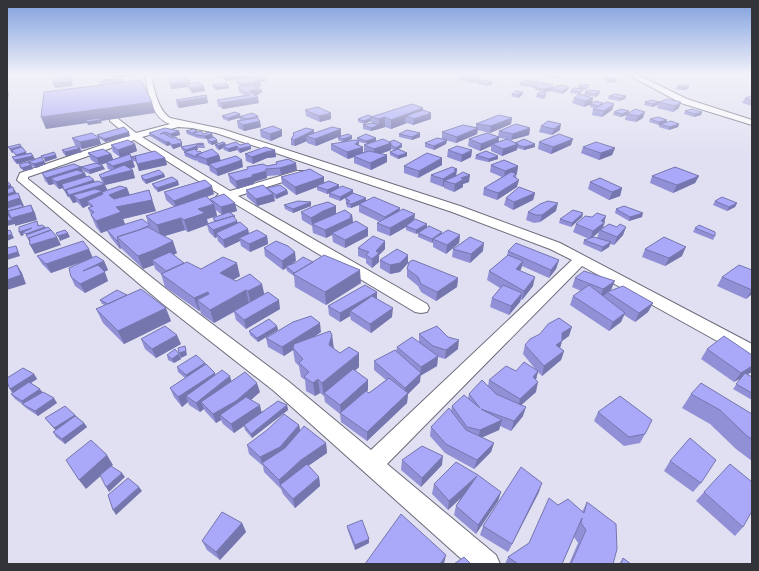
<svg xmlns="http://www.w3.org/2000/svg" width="759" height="571" font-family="Figtree,sans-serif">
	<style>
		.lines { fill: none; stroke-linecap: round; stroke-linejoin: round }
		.minor-casing { stroke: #6b6b7a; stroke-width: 2 }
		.minor { fill: #fff; fill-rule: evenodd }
		.wall { fill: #9190d6; fill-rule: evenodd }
		.shaded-wall { fill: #7676ae }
		.building { fill: #a9a8f9; stroke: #7676ae }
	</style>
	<rect width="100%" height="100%" fill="#e0e0f2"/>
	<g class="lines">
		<defs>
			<path id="minor" d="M145,75H151C154,89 158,110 170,118L222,129L460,206L560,243L752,344V358L746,357L582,266L387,464L496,555L500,564H467L274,391L163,304L17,180L20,173L128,136L110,121V117H116L136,133L170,124C151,118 148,92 145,75ZM178,127L192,128L216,133L452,212L550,249L572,260L371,450L288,381L175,296L28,179V177L134,140L219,194L216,197L218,199H227L415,312L421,313L427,312L429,308L427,304L238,196L305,175L306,173L305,171H297L230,191L142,137Z
				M629,75H638L687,99L752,120V125L681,103Z"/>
		</defs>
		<use href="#minor" class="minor-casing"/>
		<use href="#minor" class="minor"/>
	</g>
	<path class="wall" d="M222,75H251V77L255,78V76L266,81L260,82L261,86L258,87L262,93H259V95H255L259,103L223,109L218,106L217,100L244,95L239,92L238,87L240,86L237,84L236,80L226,81L222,78Z
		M545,75H561L558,78L545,76Z
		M458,76L470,78L480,81L492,82V84L486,86L477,84L478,82L474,83L466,82V80L463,81L457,79Z
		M605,78L616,82L608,83L605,80Z
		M532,81L531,84L529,87L520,86V83Z
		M190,84L204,86L205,91L192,93L189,89L188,87L171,89Z
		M212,85L229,88L216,90L213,87Z
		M531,85L552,88L569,87L568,90L562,94L551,91L544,92L535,90L536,89L530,87Z
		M589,85L588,88L586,90H583L582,92L580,94L593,98L592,103H603V104H614L612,110L602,117L592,115L593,109L595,108L590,107V104L584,107L572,103L574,98L579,94L570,93L571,90L578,88V86Z
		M677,86H689L688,89L682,90L676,89Z
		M600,91L599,94L596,97L584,95L585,92Z
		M523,92L522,95L518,98L511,96L512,94Z
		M546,93V96L544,99L536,97L537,94Z
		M206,95L208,103L179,108L177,106L176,100Z
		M609,96H626L625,99L619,101L608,99Z
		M752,97V106L742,103L745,98Z
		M667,99L679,108L673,112L657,108L658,105L652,107L644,105L645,102H659Z
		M423,108V110L431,119L413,125L407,123L391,129L385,127L371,131L363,129V125L372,123L371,121L364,124L358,122V119Z
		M305,110L331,119L320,122L306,116Z
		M685,111L702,112L701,115L694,117L684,114Z
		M614,112L629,113L643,118L636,122L625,120L626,115L621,117L613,115Z
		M240,114V116H258L261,127L244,131L238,128L237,121L242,120H240L239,118L228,121L223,119L222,116Z
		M512,118L511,124L490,133L478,130L477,134L456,143L442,139V132L476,127V124Z
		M650,119L666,122L679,124L678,127L669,130L659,127V125L649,122Z
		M541,126L560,130L552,135L539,132Z
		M530,128L529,135L511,140L507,139L515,143L535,147L524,150L517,148V150L502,156L491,151V146L480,151L468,146L469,139L498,137L499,131ZM499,138L507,139L499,142Z
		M341,129V136L352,139L348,141L357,140V138H376V141L367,144L359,142V145L363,153L365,152H364V145L389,142L402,144V147L398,149L407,156L398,159L390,155V152L394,150L391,149V150L380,154L387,162L371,170L354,163V157L348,159L331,150V144L342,142L338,140V137L316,146L307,143V141L295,146L291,145V139L293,136V133H314Z
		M260,130L282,136L271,141L261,137Z
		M179,131L180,135L172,137L168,136L182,146L173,149L170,145L167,146L150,136L149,133Z
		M186,131H197V132L203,134H212L213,137L206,139L198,138L187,134Z
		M420,133V137L412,140L399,137V134Z
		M97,135L130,136L105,142L99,138L101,144L82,149L75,145L72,138H98Z
		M207,139L218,143L212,145L208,143Z
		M447,140L446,144L434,150L425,147V143Z
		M539,142L571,145L551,154L538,149Z
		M201,143L204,144L205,148H197L198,150H196L198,152L219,155L221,161L243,167L218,176L210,171L209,166L198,162L197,160L196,161L185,156L184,152H185L182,150L181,147Z
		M225,143L226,145H240L251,149L240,153L237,150L229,152L224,150L223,148L219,150L216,148L215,145Z
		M135,144L137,151L121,157L165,158L167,165L139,171L137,162L133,161L135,167L130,169L135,178L105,185L107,190L127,188L130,195L156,211L123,219L125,224H148L146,216L174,207L166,200L164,192L214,194L206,197L211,201L210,199L235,203L237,211L230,213L237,221L238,223L248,229L249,233L267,236L268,244L250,252L241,246L240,241L225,248L218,241L217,237L215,238L209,232L207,225L188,232L185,230L165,236L177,253L173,255L184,263V264L201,269L240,276L233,280L264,295L280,309L246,329L236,320L234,312L214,323L201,314L200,310L199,311L165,287L161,274L155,269L154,265L143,269L122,249L121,248L120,249L111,238L107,231L101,233L96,227L88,208L90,207L89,205L83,208L77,202L73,203L69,197H68L64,188L59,189L54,184L49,185L45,181L42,173L81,167L83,172L86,177L95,182H102L99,175L111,170L108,169L106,163L101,165L105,169L90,174L83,171L81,167L96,163L91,160L88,153L111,154L113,160L120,157L113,152L111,145ZM216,210L222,215L213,218L214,222L208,224L207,219L217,216Z
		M8,147H22L27,154L33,156L35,159L17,164L14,161L12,157L16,156L13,152L12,153Z
		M583,147L615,148L612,155L599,160L581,153Z
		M62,150L82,152L66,156L63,153Z
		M275,150L276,157L267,158L253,164L246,161L245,154Z
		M448,150H472L471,157L461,162L447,157Z
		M476,155L498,159L488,162L475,159Z
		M28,162L46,164L36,168L32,166L33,169L24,171L20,168L19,164Z
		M276,162L297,170L281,175L267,176V178L254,182V184L237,189L230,182L228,174L276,164Z
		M442,165L418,178L404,173V166Z
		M491,165L518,166L517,173L516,174L517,187L497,200L483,195L484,188L502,177L490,172Z
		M457,169L456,175L469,182L463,184V187L454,192L444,188V186L443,187L430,182L431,175Z
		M164,174L165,177L146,184L142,180L141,176Z
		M652,176H699L695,183L673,193L650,183Z
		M281,177H324V182L339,185V188L353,193L366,201L399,211L414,220L427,224V227L442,233L460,235L459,243L446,254L433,247V242L432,243L418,237V233L416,234L406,230V227L390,236L377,231V223L380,222L359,212V205L351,208L347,207L346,203H347L346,202L345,198L340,201L329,197V193L327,194L317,190V187L296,195L282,184Z
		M590,182L622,188L620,196L609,200L588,189Z
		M152,184L179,185L158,192L154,188Z
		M267,188L287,190L288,194L276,199L274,197L275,201L257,206L247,197L246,190Z
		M535,193L533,200L513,210L504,205L506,198Z
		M715,201L737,203L735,207L727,211L713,205Z
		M284,205L311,206L293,213L285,209Z
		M336,206V214L352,215L353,223L368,236L345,248L333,242L332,235L326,238L313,233L312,226L302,220L301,212Z
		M616,209L642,217L629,221L615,213Z
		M556,211L540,222L534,223L526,220L528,212Z
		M583,213L582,217L571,227L559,223L560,219Z
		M604,222H605L603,228L617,227H626L623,235L614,245L610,244L609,247L601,252L583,244L584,240L589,239L573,232L576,224ZM599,232L597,238H592Z
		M695,228L715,236L713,240L693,232Z
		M264,248L296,261L290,265L361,283L326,305L295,287L294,276L287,271L286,268L283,270L265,256Z
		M358,248L385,249L379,255V262L372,268L366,263V259L358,256Z
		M453,249L483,251L470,263L452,257Z
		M645,249L682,256L665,266L642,257Z
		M508,251L559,260L556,269L549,278L522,266L521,269L520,271L533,286L522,300L521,299L520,302L509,315L490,307L492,298L500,288L487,280L489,271L507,256Z
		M408,255V263L400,272L390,274L380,268V260Z
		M37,256L93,258L104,261L108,270L104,272L108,281L85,293L75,286L71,277L90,259L51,273L42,264Z
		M407,269L458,278L457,287L436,301L421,292L418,286L407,277Z
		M752,270V294L746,299L717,286L722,277Z
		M575,278L611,290L653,303L648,312L635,322L624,315L621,322L609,331L570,305L573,296L581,291L572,287Z
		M377,299L392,317L371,333L351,320L350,316L340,322L329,315L328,306Z
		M100,300L171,321L124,344L103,323L96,309L105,305L102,304Z
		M277,326L278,330L258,342L250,335L249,331Z
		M321,332L312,338L332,335L333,348L359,367L355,371L368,380V390L366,391L369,393L386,380L374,370V361L396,351L397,347L419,342V334L458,349L445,359L438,357L437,366L420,376V382L408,394L407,403L367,441L341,422L340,414L325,402L324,396L320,393L315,396L306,391L305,380L301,377L299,366L295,362L293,350L284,356L268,347L266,338Z
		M569,336L562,341L560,348L564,351L561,360L542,376L538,372L536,379V392L521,405L523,416L511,431L500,426L499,430L481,438L494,443L491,452L474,469L445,453L430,436L431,427L451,411L452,406L468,399L469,394L488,386L489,380L516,371L536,370L523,354L525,345Z
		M141,339L181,344L156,358L145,349Z
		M707,349L752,355V372L747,374L752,377V400L733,389L741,378L734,382L701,359Z
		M179,354L181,359L174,363L168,360L167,355Z
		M205,363L215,373V375L232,381L260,392L251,400L262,412L287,405L288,410L252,438L245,430L244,426L234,433L223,424L221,420L216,423L205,411L204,409L200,412L189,405L188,402L182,407L174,397L170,388L185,378L178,372L177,367Z
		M34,374L37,379L31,383L42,392L57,403L38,416L26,408L22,404L15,399L11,394L13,393L10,389Z
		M691,394L752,414V461L736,449L710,424L682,408Z
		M598,412L645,434L640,443L624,446L594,421Z
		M75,415L84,423L87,427L65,444L56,437L53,432L56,431L45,418Z
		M299,425L300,431L326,443L327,453L308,466L319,477L320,486L295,508L283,494L281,489L264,472L263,466L249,454L247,445Z
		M402,460L442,465L421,487L401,470Z
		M670,461L701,483L693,492L664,471Z
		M434,484L501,492L498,501L476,534L454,515L456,506L461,498L448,510L432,494Z
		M539,492L508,552L480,535L483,526Z
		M704,492L743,527L735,536L696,501Z
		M587,502L613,564H569L578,543L574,537L562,564H505L508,557L529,543L558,505L582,512Z
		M242,523L246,532L220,560L207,550L202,541Z
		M347,526L369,539V543L355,550L348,531Z
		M623,558L631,564H619Z"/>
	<path class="shaded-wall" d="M119,75H133V76L117,78L116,76Z
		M229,75H251L252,78L226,81L225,76Z
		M471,76L470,79L463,81V78Z
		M71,77L73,86L55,88L53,83Z
		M265,78L266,81L260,82L261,86L243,89L242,84L259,81V79Z
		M480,79V81L474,83L475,81Z
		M609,80H617L616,82L608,83Z
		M190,82L191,87L187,84L188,87L171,89L170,84Z
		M492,82V84L486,86L487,84Z
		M553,85L551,91L544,92V89Z
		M204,86L205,91L192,93L191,88Z
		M229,86V88L216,90L215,87Z
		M689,86L688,89L682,90L683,88Z
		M569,87L568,90L562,94V91Z
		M7,88L9,93L7,107Z
		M258,89L262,90V93H259V95L250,96L249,91Z
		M600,91L599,94L596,97V94Z
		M523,92L522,95L518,98V95Z
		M626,96L625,99L619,101L620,98Z
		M207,97L208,103L179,108L178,102Z
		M258,97L259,103L223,109L221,103Z
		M593,98L592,104L584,107L585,101Z
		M152,102L155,113L101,121L102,123L88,125L87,123L46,129L41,117Z
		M659,102L658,105L652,107L653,104Z
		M681,102L679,108L673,112L675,106Z
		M614,104L612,110L602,117L604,111Z
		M423,108V116L431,113V119L413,125L414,119L406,116L405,122L407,123L391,129V120Z
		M629,111L628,114H627L626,115L621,117L622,114Z
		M645,112L643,118L636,122L638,116Z
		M702,112L701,115L694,117L695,114Z
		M331,113V119L320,122L319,116Z
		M240,114L241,117H239V118L228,121V118Z
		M385,117V127L379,129V119Z
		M371,118V121L364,124V121Z
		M512,118L511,124L490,133L491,126Z
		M667,120L666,123L660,124L659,125H658L659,122Z
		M260,121L261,127L244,131L243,125Z
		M561,124L560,130L552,135L554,129Z
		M679,124L678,127L669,130L670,127Z
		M379,125V129L371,131V128Z
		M478,128L477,134L456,143L457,137Z
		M530,128L529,135L511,140L513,134Z
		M341,129V136L316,146L315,139Z
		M282,130V136L271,141L270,134Z
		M314,130V136H306L307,141L295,146L294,140Z
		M179,131L180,135L172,137L171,134Z
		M129,132L130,136L105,142L104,139Z
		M420,133V137L412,140V137Z
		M212,134L213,137L206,139L205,136Z
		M352,136V139L343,142V139Z
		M499,137L498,144H492L491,146L480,151L481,144Z
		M99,138L101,144L82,149L80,142Z
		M376,138V141L367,144L366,141Z
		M573,139L571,145L551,154L553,147Z
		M217,140L218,143L212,145L211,142Z
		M447,140L446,144L434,150V146Z
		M359,141V148L363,147V154L353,156L354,157L348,159L347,152L355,144Z
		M166,142H169L170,145L167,146Z
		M182,143V146L173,149L172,145Z
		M225,143L226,147L223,146V148L219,150L218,146Z
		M391,143V150L374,156V149Z
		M135,144L137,151L120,157L118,150Z
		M402,144V147L395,151L396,148Z
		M518,144L517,150L502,156L503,149Z
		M535,144V147L524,150V147Z
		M21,146L23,150H12L13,152L12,153L10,149Z
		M197,146L198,150L187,153L186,150Z
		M237,146V150L229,152L228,149Z
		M251,146V149L240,153L239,149Z
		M80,148L82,152L66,156L65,152Z
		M615,148L612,155L599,160L601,153Z
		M275,150L276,157L267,158L253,164L252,157L266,152Z
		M472,150L471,157L461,162L462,155Z
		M26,152L27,156L18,158L16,155Z
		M407,153V156L398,159V156Z
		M111,154L114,161L106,162V163L99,165L97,158Z
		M56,155L57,158L45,162L44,158Z
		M219,155L221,162L209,164V166H208L206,159Z
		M387,155V162L371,170L370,163Z
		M33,156L35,159L17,164L15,160Z
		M498,156V159L488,162L489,159Z
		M165,158L167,165L139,171L137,164Z
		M442,158V165L418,178L419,171Z
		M132,160L135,167L116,173L113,166Z
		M242,160L243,167L218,176L216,169Z
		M44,161L46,164L36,168L34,164Z
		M296,163L297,170L281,175L280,168Z
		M31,165L33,169L24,171L22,168Z
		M103,166L105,169L90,174L89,170Z
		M518,166L517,173L504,178L505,171Z
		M81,167L84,174L85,173L88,181L59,189L56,182L51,178L54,184L49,185L46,178Z
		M266,169L267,178L254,182V184L237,189L236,181Z
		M457,169L456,176L444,181V186L443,187V179L454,170Z
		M133,170L135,178L105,185L108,191L107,199L87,201L89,205L83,208L79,200L74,195L77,202L73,203L69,195L66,190L69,197H68L64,190L94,180L97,187L105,184L102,178Z
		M164,174L165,177L146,184L145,180Z
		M470,175L469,182L463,184V187L454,192L455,184L461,178Z
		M699,176L695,183L673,193L677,185Z
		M324,177V184L316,186L317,187L296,195L295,187Z
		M519,180L517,187L497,200L498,193Z
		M178,181L179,185L158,192L157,188Z
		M11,185L14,191L13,187L17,194L18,193L24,206L7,211V186Z
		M339,185V189L327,194V190Z
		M212,186L214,194L176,209L174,201Z
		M127,188L131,199L114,206L109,195Z
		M622,188L620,196L609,200L612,192Z
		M149,190L156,211L123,219L125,224L101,233L96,221L116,207Z
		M287,190L288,194L276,199V195Z
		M353,190V193L340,201V197Z
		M535,193L533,200L513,210L514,202Z
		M273,194L275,201L257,206L256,199Z
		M366,198V202L351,208V204Z
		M311,202V206L293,213V209Z
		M235,203L237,211L222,215L221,207Z
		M558,203L556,211L540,222L542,215Z
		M737,203L735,207L727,211L729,207Z
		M214,204L217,216L207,219L208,225L207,224V225L188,232L184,220L198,209Z
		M31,205L35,213L37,220L15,226V224L7,226V221L12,220V218L10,219L8,215Z
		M336,206V214L312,224L311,218L323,211Z
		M400,208L399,216L385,225V217Z
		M583,213L582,217L571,227L572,223Z
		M643,213L642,217L629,221L630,217Z
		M415,214L414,222L406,226V227L390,236V228Z
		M352,215L353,223L332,233V235L326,238L325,230Z
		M606,216L602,230H600L599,232L590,239L593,231L601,221Z
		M181,218L185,230L161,237L157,225Z
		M37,221L40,229L45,227L47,231L28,239L26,234L23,232L24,235L21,236L19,232Z
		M237,221L239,229L216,233L217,237L215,238L213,230Z
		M427,224V228L416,234V230Z
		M626,227L623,235L614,245L617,237Z
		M368,228V236L345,248V240Z
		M248,229L249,237L239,238L240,241L225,248L223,240Z
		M442,232V236L433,239V242L432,243V239Z
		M68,233L70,237L60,241L58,236Z
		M12,234L14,238L7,241V236Z
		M460,235L459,243L446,254L447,245Z
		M267,236L268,244L250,252L249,244Z
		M57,237L61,245L35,254L30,245Z
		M118,240L121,248L120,249L117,241Z
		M173,241L177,253L159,263L152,260L154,265L143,269L138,256Z
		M385,241V249L379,255V262L372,268V259L376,251Z
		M611,242L609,247L601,252L603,247Z
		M484,243L483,251L470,263L471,254Z
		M16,246L20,256L7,260V255Z
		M686,247L682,256L665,266L669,258Z
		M89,249L93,258L51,273L46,264Z
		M295,252L296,261L287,267L286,266V268L283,270L282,261Z
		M408,255V263L400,272L390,274V265Z
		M559,260L556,269L549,278L551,270Z
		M104,261L108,270L88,280L83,271Z
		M523,261L521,269L514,278L516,269Z
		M237,263L240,276L223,286L220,273Z
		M17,265L22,273L26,284L7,290V280Z
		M360,270L361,283L326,305L325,292Z
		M105,272L108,281L85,293L80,284Z
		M535,277L533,286L522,300L524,291Z
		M458,278L457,287L436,301L437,292Z
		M615,281L611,290L607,292L606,294L600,298L603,289Z
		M262,284L265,297L251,305L248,291Z
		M246,290L249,303L214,323L210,310Z
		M752,290V294L746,299Z
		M208,292L212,305L197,300L200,310L199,311L194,298Z
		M377,292V301L350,311V316L340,322V313Z
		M522,293L520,302L509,315L511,306Z
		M279,300L280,309L246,329L244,320Z
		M653,303L648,312L635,322L639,313Z
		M166,308L171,321L124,344L118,331Z
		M393,308L392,317L371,333L370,324Z
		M625,313L621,322L609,331L613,322Z
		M320,323L321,332L294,350L293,348V350L284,356L282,347Z
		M277,326L278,330L258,342L257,338Z
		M572,327L569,336L559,343L562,333Z
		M177,335L181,344L156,358L152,349Z
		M332,335L334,349L329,345Z
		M459,340L458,349L445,359L446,350Z
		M562,341L559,351L556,345Z
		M185,346L187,355L181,358L179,353Z
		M564,351L561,360L542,376L544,366Z
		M359,353V367L326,395L324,393V397L322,383Z
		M179,354L181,359L174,363L172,359Z
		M438,356L437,366L420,376L421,367Z
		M205,363L207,367L188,380L186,375Z
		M752,366V372L734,382L741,373Z
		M538,371L536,380L533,377Z
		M215,373L218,382L186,396L188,402L182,407L178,397Z
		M421,373L420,382L408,394L407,403L367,441V432L404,396L405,388Z
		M34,374L37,379L13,394L10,389Z
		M230,376L233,386L201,402L204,409L200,412L196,403Z
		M318,379L320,393L315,396L313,383Z
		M368,380V390L341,414V413L340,405Z
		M538,382L536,392L518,408L520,399Z
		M257,383L260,392L239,410L220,415L221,420L216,423L213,414Z
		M40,389L43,393L25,406L22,401Z
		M54,398L57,403L38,416L35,411Z
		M260,405L262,414L244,425V426L234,433L231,424Z
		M287,405L288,410L252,438L251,434Z
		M526,407L523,416L511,431L514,421Z
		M75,415L78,420L58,433L54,428Z
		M502,420L499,430L478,439L480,430Z
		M84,423L87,427L65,444L62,439Z
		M299,425L301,434L282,456L262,463L263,466L260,457Z
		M326,443L327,453L280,485L281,489L279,480L301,460Z
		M494,443L491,452L474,469L477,460Z
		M107,455L113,465L86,489L79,480Z
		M443,456L442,465L421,487L422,478Z
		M122,473L125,477L109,492L106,487Z
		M477,476L475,485L448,510L449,501Z
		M319,477L320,486L295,508L293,499Z
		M542,483L539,492L508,552L512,544Z
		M139,487L142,491L116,515L113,510Z
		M501,492L498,501L476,534L478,525Z
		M242,523L246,532L220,560L216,552Z
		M369,539V543L355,550V545Z
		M446,555L444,564H440Z"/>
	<path class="building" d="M261,75L265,78L259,79L255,76Z
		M462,75H467L471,76L463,78L458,76Z
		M71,77V81L53,83V80Z
		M188,77L190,82L170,84L169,79Z
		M253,77L260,81L242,84L236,79Z
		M473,77L480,79L475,81L467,79Z
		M605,78H611L617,80H609Z
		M114,79L115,80L104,81L103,80Z
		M121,79L122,82L114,83L101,85L100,82Z
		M141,80L152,102L41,117L44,92Z
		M483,80L492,82L487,84L478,82Z
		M523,80L532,81L529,84L520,83Z
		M534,81L553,85L551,88L544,89L536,88L537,86L531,85Z
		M199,82L204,86L191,88L187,84Z
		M226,83L229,86L215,87L212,85Z
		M581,84L589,85L587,88L578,86Z
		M253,85L258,89L249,91L258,97L221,103L217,100L250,95L238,87Z
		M253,85H255L262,90L259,91L258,89Z
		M561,85L569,87L562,91L551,88Z
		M683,85L689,86L683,88L677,86Z
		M574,88L583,89L580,92L571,90Z
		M588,90L600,91L596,94L585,92Z
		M516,91L523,92L518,95L512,94Z
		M540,92L546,93L544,96L537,94Z
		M579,94L593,98L585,101L574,98Z
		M615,94L626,96L620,98L609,96Z
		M206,95L207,97L178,102L176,100Z
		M751,96L752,97V100L745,98Z
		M667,99L681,102L675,106L659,102Z
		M652,100L659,102L653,104L645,102Z
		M596,101L603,103L598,106L590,104Z
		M607,102L614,104L604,111L593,109Z
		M412,104L423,108L391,120L385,117L379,119L371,117Z
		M318,107L331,113L319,116L305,110Z
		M621,109L629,111L622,114L614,112Z
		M635,109L645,112L638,116L627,114Z
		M692,109L702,112L695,114L685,111Z
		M423,110L431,113L414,119L406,116Z
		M235,112L240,114L228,118L222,116Z
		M252,113L258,116L247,119L239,117Z
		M368,115L373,117H371V118L364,121L358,119Z
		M499,115L512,118L491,126L476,124Z
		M658,117L667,120L659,122L650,119Z
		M100,118V120L87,122L86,120Z
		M257,118L260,121L243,125L237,121Z
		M548,121L561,124L554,129L541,126Z
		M671,121L679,124L670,127L660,124Z
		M372,123L379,125L371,128L363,125Z
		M516,124L530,128L513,134L499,131Z
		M463,125L478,128L457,137L442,132Z
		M273,126L282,130L270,134L260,130Z
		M124,127L129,132L104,139L97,135Z
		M332,127L341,129L315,139L306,136Z
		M165,128L179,131L171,134L165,132L160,134L163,133L172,138L176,137L178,140L180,139L182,143L172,145L169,142H166L149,133Z
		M306,128L314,130L294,140L291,139L294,135L293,133Z
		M193,129L197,131L193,133L201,131L203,134L210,132L212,134L205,136L197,135L186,131Z
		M407,130L420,133L412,137L399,134Z
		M92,133L99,138L80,142L72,138Z
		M487,133L499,137L481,144L469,139Z
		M348,134L352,136L343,139L338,137Z
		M366,134L376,138L366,141L357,138Z
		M559,134L573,139L553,147L539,142Z
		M214,137L217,140L211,142L207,139Z
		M437,138L447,140L434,146L425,143Z
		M383,139L391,143L374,149L364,145Z
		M507,139L518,144L503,149L492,144Z
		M524,139L535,144L524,147L518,145V144L515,143Z
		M128,140L135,144L118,150L111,145Z
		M355,140L359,141L355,144L363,147L347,152L331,144Z
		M394,140L402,144L396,148L391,145V143L389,142Z
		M223,142L225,143L218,146L215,145Z
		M236,142L240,145L248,143L251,146L239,149L237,146L228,149L223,146Z
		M596,142L615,148L601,153L583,147Z
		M201,143L204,144L196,145L197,146L186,150L181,147Z
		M20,144L21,146L10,149L8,147Z
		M76,146L80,148L65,152L62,150Z
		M457,146L472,150L462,155L448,150Z
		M22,147L26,152L16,155L12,150Z
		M265,147L275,150L266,152L252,157L245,154Z
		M103,149L111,154L97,158L88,153Z
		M195,149L198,152L200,151L202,153L196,155L197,157H196L184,152Z
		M212,149L219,155L206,159L196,155Z
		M398,149L407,153L398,156L390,152Z
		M155,151L165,158L137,164L135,156Z
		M369,151L387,155L370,163L353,156Z
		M486,151L498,156L489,159L476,155Z
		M54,152L56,155L44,158L41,156Z
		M31,153L33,156L15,160L12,157Z
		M427,153L442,158L419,171L404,166Z
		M130,154L132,160L113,166L106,162Z
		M135,156L136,159L131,157Z
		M236,156L242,160L216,169L209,164Z
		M41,157L44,161L34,164L28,162Z
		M288,159L296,163L280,168L266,169V171L252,175V177L236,181L228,174L248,169L247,167L263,164L267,166L277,164L276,162Z
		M504,160L518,166L505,171L491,165Z
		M28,162L31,165L22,168L19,164Z
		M96,163L103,166L89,170L81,167Z
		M74,164L81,167L46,178L42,173Z
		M124,165L133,170L102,178L99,175Z
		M452,167L457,169L454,170L456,171L443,179L431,175Z
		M675,167L699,176L677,185L652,176Z
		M310,169L324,177L295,187L281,177Z
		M77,170L85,173L56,182L51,178Z
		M159,170L164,174L145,180L141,176Z
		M463,172L470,175L461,178L464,179L455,184L444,181L456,176Z
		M511,172L517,174L513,176L519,180L498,193L484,188Z
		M89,176L94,180L64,190L62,184Z
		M172,177L178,181L157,188L152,184Z
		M600,178L622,188L612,192L590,182Z
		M205,180L212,186L174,201L164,192Z
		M7,181L11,185L7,186Z
		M98,181L105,184L69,195L66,190Z
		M329,181L339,185L327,190L316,186Z
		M263,185L273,194L256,199L246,190Z
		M280,185L287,190L276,195L267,188Z
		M120,186L127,188L109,195L114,199L149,190L152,200L116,207L121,212L96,221L91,215L94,212L88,208L93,206L87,201L103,194L102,192Z
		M342,186L353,190L340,197L329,193Z
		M13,187L14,192L7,194V189Z
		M519,187L535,193L514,202L506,198Z
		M95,189L103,191L79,200L73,195Z
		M18,193L20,198L7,202V196Z
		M353,193L366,198L351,204L346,203L350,201L345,198Z
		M224,194L235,203L221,207L210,199Z
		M206,196L214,204L198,209L205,213L184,220L181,218L157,225L146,216Z
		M374,197L400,208L385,217L359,204Z
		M722,197L737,203L729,207L715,201Z
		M298,201L311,202L293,209L284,205Z
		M548,201L558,203L542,215H536L528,212L540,204Z
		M328,202L336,206L323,211L311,218L301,212L314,206Z
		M21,204L23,207L8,211L9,214L8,215L12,220L7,221V208Z
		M31,205L33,212L11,218L8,211Z
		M624,206L643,213L630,217L616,209Z
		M403,209L415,214L390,228L377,223Z
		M345,210L352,215L350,216L351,218L325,230L312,224Z
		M573,210L583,213L572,223L560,219Z
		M229,212L235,216L234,217L233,216L216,221L213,218Z
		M597,213L606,216L601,221L605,222L593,231L576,224L585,216L592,217Z
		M233,216L237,221L213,230L207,224Z
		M142,219L150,225L139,230L117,237L118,240L117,241L107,230Z
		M415,219L427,224L416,230L406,226Z
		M37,221L38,226L42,225L45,227L26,234L23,232L32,228L19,232V227Z
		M356,221L368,228L345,240L332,233Z
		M240,222L248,229L223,240L216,233Z
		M609,224L617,227L620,224L626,227L617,237L600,230Z
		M699,225L715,232V236L695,228Z
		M429,226L442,232L432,239L418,233Z
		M48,227L51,230L29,238L30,241L26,235Z
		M148,227L173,241L154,250L138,256L117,237Z
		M10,230L12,234L7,236V231Z
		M51,230L57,237L30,245L29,238Z
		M65,230L68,233L58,236L56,233Z
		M257,230L267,236L249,244L239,238Z
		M448,230L460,235L447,245L433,239Z
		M373,236L385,241L376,251L379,253L372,259L366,255L369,252L358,248Z
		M470,237L484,243L471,254L453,249Z
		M594,237L611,242L603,247L584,240Z
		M664,237L686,247L669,258L645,249Z
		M83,241L89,249L46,264L37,256Z
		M276,241L288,246L295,252L282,261L264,248Z
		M516,243L559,260L551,270L508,251Z
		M16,246L18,252L7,255V248Z
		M397,249L408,255L400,263L390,265L380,260Z
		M170,252L184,263L166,271L152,260Z
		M324,255L360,270L325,292L293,274Z
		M508,255L523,261L516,269L535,277L524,291L489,271Z
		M96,256L104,261L83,271L98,265L105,272L80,284L71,277L69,268Z
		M223,257L237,263L220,273L236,281L250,274L262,284L248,291L246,290L210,310L197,300L209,294L208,292L194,298L161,274L187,262L201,269Z
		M303,257L313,262L294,273L286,266L295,263Z
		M413,260L458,278L437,292L421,284L418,277L407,269L409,262Z
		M17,265L21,275L7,280V269Z
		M739,265L752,270V290L722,277Z
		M584,271L615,281L603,289L575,278Z
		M365,285L377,292L340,313L328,306Z
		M503,285L522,293L511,306L492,298Z
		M589,285L625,313L613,322L573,296Z
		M623,286L653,303L639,313L607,292Z
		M141,289L166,308L118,331L96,309Z
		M117,290L127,295L108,304L100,300Z
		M268,292L279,300L244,320L234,311Z
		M372,296L393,308L370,324L350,311Z
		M311,316L320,323L282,347L266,338L293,322Z
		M559,318L572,327L562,333V341L556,345L564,351L544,366L525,345L530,339L540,334L548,324Z
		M269,319L277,326L257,338L249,331Z
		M165,326L177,335L152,349L141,339Z
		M437,326L448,337L459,340L446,350L433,346L419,334Z
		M330,331L332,335L329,345L340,353L349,347L359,353L322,383L318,379L313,383L304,377L309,372L299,363L303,359L293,348L294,344Z
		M724,336L752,355V366L741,373L707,349Z
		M412,337L438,356L421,367L397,347Z
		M185,346L186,351L179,353L178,348Z
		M175,349L179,354L172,359L167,355Z
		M395,350L421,373L405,388L374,361Z
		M196,355L205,363L186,375L177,367Z
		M524,362L538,371L533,377L538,382L520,399L489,380L506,366L516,371Z
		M206,364L215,373L178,397L170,388Z
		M23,368L34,374L10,389L7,382V378Z
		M353,369L368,380L340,405L324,393Z
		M222,370L230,376L196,403L186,396Z
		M245,372L257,383L236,401L213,414L201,402Z
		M745,373L752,377V393L736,384Z
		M389,378L408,393L367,432L340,413L366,391L369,393Z
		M482,380L496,394L526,407L514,421L481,409L502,420L480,430L467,427L452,406L464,395L480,408L469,394Z
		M29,382L40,389L22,401L11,394Z
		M701,383L752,414V439L747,436L720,410L691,394Z
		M43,392L54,398L35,411L22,404Z
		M620,396L652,420L645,434L629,437L598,412Z
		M246,397L260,405L231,424L220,415Z
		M278,401L287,405L251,434L244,425Z
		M65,406L75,415L54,428L45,418Z
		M449,408L466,430L494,443L477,460L446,444L431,427Z
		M284,414L299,425L280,447L260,457L247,445L267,430Z
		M75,416L84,423L62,439L53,432Z
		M304,426L326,443L301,460L279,480L262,463L285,448Z
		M690,438L716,460L701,483L670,461Z
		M91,440L107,455L79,480L66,460Z
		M422,446L443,456L422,478L402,460Z
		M456,462L478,475L501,492L478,525L456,506L477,476L449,501L434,484Z
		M307,464L319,477L293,499L280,485Z
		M730,464L752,482V511L743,527L704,492Z
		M111,466L122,473L106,487L100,475Z
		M521,467L542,483L512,544L483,526Z
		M128,478L139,487L113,510L108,495Z
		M549,498L558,505L568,499L584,513L587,502L616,524L617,549L613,564H571L586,530L581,523L582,518L562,564H518L508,557L529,543Z
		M222,512L242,523L216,552L202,541Z
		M401,514L446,555L440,564H365Z
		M362,520L369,539L355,545L347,526Z
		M464,557L471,564H454Z
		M623,558L631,564H621Z"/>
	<linearGradient id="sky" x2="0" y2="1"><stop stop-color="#7f9fde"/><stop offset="0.48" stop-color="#f1f1f9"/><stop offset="1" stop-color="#f1f1f9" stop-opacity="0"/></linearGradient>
	<rect width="759" height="155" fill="url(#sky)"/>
	<rect width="759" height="571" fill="none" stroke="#33333a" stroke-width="16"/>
</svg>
